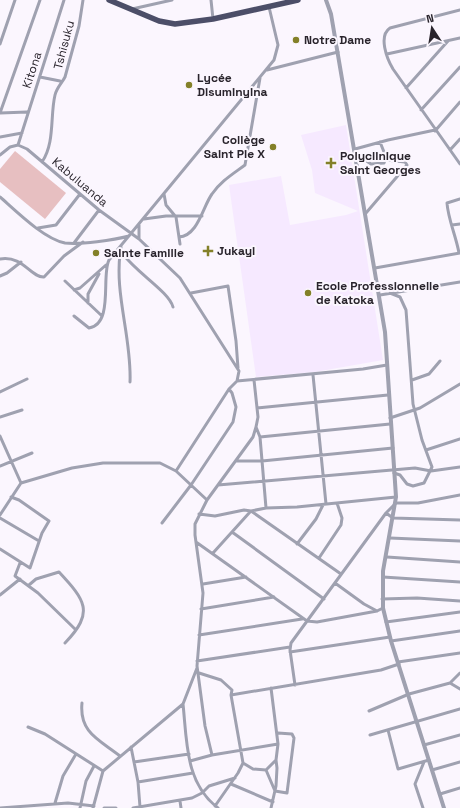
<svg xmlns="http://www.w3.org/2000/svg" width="460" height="808" font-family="'Space Grotesk',sans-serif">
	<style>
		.built { fill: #f6e9ff }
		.green { fill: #e7bfc1 }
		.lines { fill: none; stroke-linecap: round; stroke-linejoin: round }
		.minor { stroke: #9fa1b0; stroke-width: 3 }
		.tertiary { stroke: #9fa1b0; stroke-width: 4 }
		.trunk { stroke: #4c4e68; stroke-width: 5.5 }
		.poi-dot { fill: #838028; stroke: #fbf6fe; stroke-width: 1.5 }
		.labels { text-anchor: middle; stroke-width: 4; stroke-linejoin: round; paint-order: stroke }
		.poi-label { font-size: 12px; font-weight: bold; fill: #29242c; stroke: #fbf6fe; text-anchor: start }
		.street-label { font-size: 12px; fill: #29242c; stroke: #fbf6fe }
	</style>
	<rect width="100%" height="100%" fill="#fbf6fe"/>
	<path class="built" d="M346,125L383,360L315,372L256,377L229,185L281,176L290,225L346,215L358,211L315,193L312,170L301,135Z"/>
	<path class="green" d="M15,151L66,193L45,219L0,182V169Z"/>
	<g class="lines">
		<path class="minor" d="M211,0L213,19
			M132,9L172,0
			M460,10L390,28C378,36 387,59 393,69L460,164
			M0,44L15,0
			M387,54L460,38
			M267,70L338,52
			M40,77L60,81
			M406,88L448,41
			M421,110L460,67
			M0,113L40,0
			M0,113L27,112
			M435,131L460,102
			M0,137L22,133
			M18,145L64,0
			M355,149L388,140L435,130
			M450,150L460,139
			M356,154L371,164L384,163L386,157L380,142
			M0,155L10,147L18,145
			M42,162C55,143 50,116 55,95C57,87 62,83 65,77L79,26L83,0
			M164,194L166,205L176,217L180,244
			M0,197C16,211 44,239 65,243C80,245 114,240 129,236
			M366,213L407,165L405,162L386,160
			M144,219L166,216H202
			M452,225L460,224
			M38,228L56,225L80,194
			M179,237C198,236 203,206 212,194C221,181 233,174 245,165L260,78
			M139,239V225
			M74,243L99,210
			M121,247C113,292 132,337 130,382
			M120,250C132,270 169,291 173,307
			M459,253C456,236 448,219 447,203L460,199
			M0,259C23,255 31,278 44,277L64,256L83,242
			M375,268L460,253
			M0,276L7,273L21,262
			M65,281L102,316
			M74,290L80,288L106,265
			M191,293L228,286L236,341L238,368
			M390,293L400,297L406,310L413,404L422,440L432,467L424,483L413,486L407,484L400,475L394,473
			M380,295L460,282
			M88,303V294L99,274
			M74,316L89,328C114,324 101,275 109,260L274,60L278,45L269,7
			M313,375L326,504
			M254,380L258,417L256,427L260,437L266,508
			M412,380L429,374L440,361
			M237,381L363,369L387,365
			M0,392L27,379
			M257,408L388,395
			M0,417L22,410
			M390,418L420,408L460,384
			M0,436L21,483
			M260,437L390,424
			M426,450L460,439
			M236,461H262L393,448
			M0,466L32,453
			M176,471L207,500
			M218,485L415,468L431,471L460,467
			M251,511L341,574
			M386,513L393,518L460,520
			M199,514L215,516L244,510L251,511L266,508L297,507L396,497
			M0,515L21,483L72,468L103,463H160L176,471L229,389L237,381L239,371L180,278L139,239L99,210L27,149L18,145
			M0,518L39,541
			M162,523L191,485L233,422L236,407L232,393L229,389
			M232,532L324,599
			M390,538L460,541
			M196,542L307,621L317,622L377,611L383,608
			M297,544L316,519L323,505
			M0,549L30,568L42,533L49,521L19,500L11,497
			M213,553L250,512
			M387,557L460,562
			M319,558L341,525L342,518L337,503
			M20,563L15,576L38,593L76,630
			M383,577L460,582
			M335,583L364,604L377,611
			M203,584L246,577
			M29,585L36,579L59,572C85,600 95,612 65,643
			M0,595L20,579
			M382,599L417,598L460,601
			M201,609L274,597
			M386,622L460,612
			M199,635L302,619
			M391,641L460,631
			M290,652L390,637
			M197,661L290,647
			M398,662L460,653
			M199,673L221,680L232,690L231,695L243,763L253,769L266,770L276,760
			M460,673L450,683L460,689
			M295,685L290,650L291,643L386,513L396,503H418L460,495
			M231,695L381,670L399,664
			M82,703C79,733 100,740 120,756
			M183,704C187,741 185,783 218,808
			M369,711L409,694L450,683
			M28,727L45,734L103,771
			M388,730L398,769L429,760
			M370,735L460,709
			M424,745L460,735
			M131,747L138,782L140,807
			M212,755L205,726L197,666L203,593L195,535V524L207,500L253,437L256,427
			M190,761L212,755L278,744
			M134,762L189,754
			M266,770L275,791L287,793L294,738L292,734L278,733
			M432,770L460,762
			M138,782L193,773
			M231,784L273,802
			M440,794L460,788
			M180,801L181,808
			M55,803L63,776L76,754
			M215,806L238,773L243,763
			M0,808L68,803L94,806
			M80,808L86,781L94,766
			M93,808L103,771L183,704L197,668
			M104,808H116
			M133,808L192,798L202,793L209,786L235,778
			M271,808L276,786L277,768L276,760L278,744L271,688
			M423,808L415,784L424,762"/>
		<path class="tertiary" d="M326,0L331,14L385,332L396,497L383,571V608L391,641L444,808"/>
		<path class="trunk" d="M109,0L159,21L175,24L213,19L298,0"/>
	</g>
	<g class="poi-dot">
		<circle cx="296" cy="40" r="4"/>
		<circle cx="189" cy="85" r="4"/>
		<circle cx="273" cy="147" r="4"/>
		<path d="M329 157h4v4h4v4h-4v4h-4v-4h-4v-4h4z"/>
		<path d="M206 245h4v4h4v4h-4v4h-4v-4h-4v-4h4z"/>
		<circle cx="96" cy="253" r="4"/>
		<circle cx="308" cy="293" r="4"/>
	</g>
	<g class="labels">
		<g class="poi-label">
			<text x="304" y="44">Notre Dame</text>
			<text x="197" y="82">Lycée<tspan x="197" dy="14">Disuminyina</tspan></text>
			<text x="265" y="144" text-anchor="end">Collège<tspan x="265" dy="14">Saint Pie X</tspan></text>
			<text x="340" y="160">Polyclinique<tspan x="340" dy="14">Saint Georges</tspan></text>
			<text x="217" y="255">Jukayi</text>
			<text x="104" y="257">Sainte Famille</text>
			<text x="316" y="290">Ecole Professionnelle<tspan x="316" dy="14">de Katoka</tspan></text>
		</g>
		<g class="street-label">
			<text transform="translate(64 45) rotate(-75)" y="4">Tshisuku</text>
			<text transform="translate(32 70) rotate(-72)" y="4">Kitona</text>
			<text transform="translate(80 182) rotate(40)" y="4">Kabuluanda</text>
		</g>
	</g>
	<g transform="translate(432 28) rotate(348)" stroke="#fbf6fe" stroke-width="3" paint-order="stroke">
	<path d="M0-3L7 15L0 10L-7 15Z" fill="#29242c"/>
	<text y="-6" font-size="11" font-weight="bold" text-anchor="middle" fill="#29242c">N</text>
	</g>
</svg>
